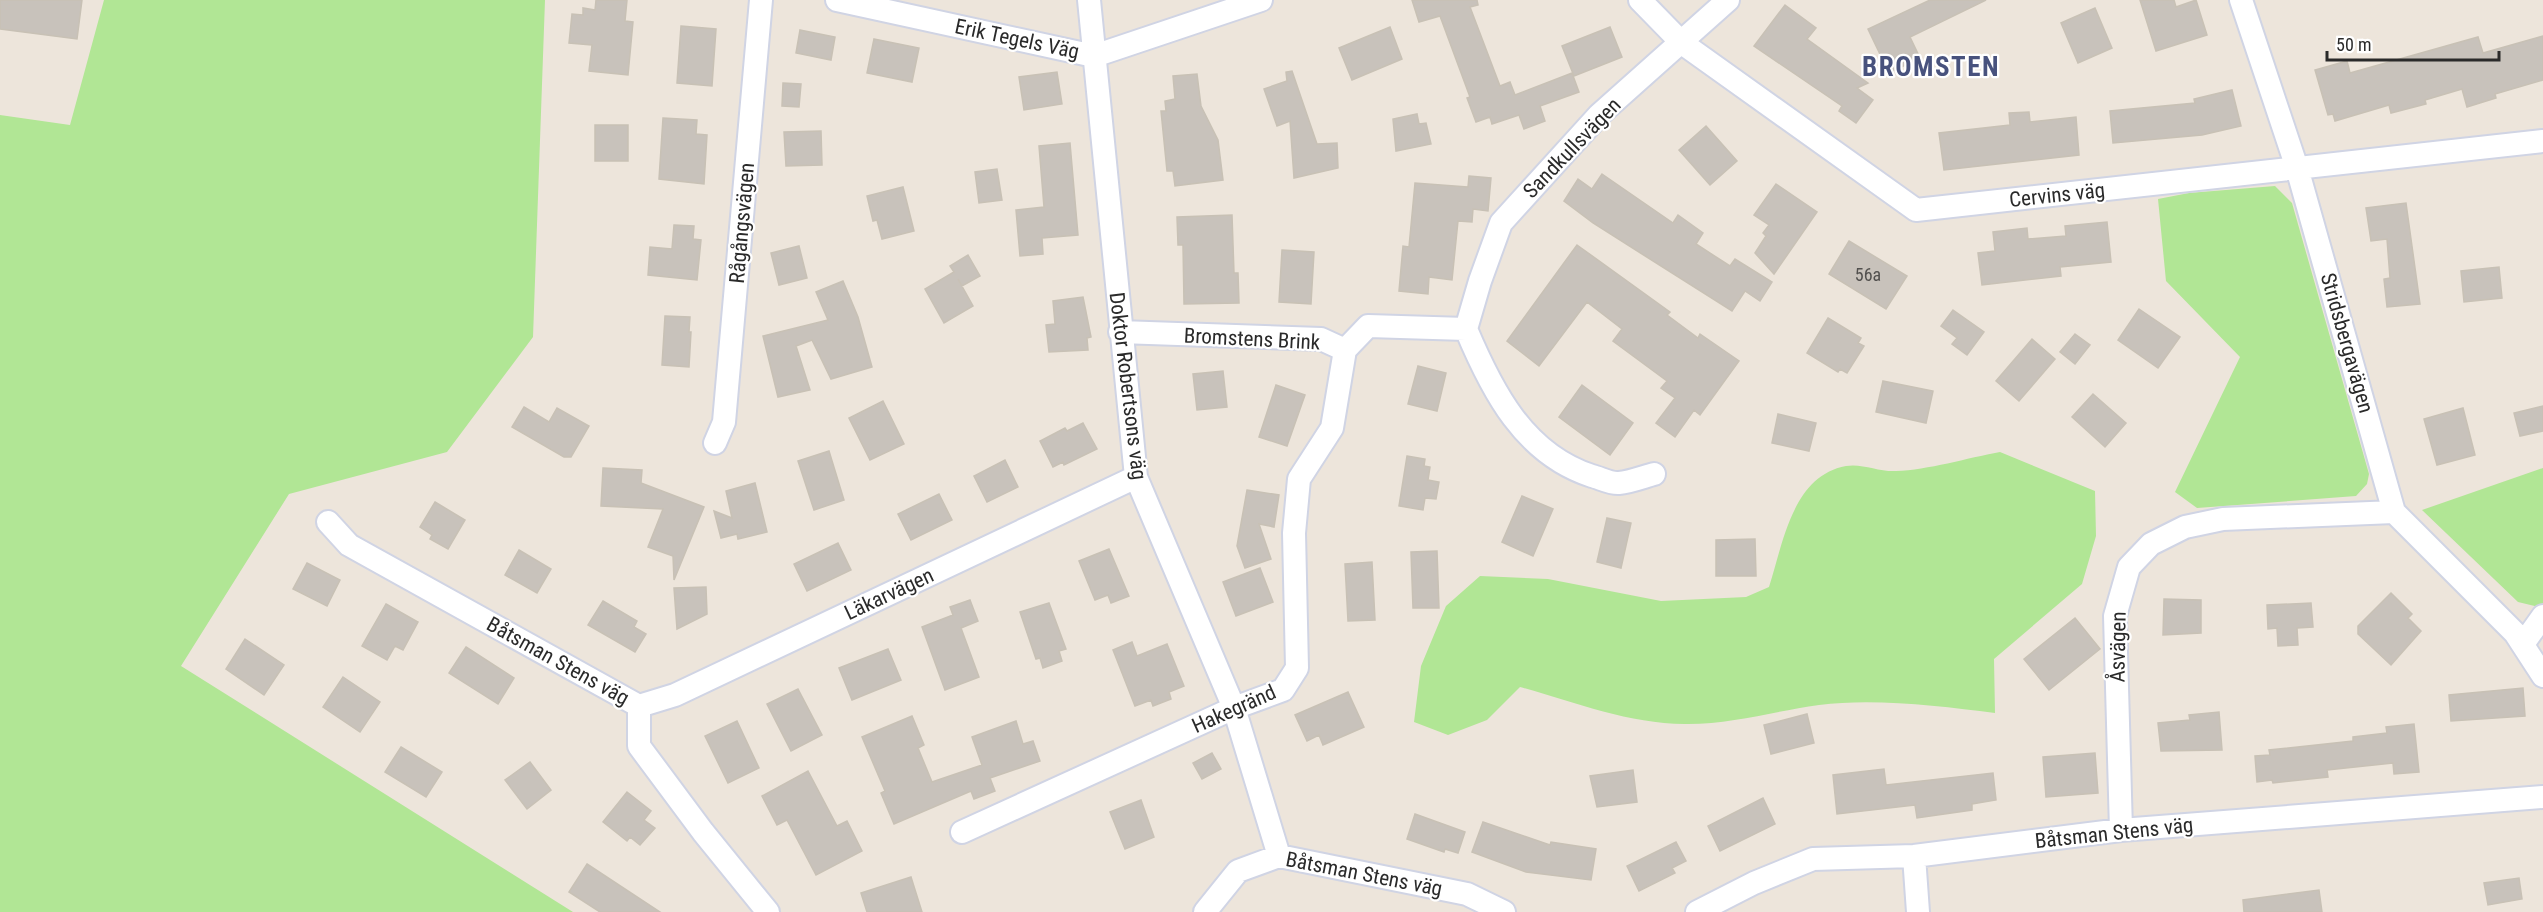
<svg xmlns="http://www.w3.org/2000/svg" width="2543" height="912" font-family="'Roboto Condensed',sans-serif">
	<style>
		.green { fill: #b1e695 }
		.building { fill: #c8c2bb; stroke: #c8c1b5; stroke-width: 1.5 }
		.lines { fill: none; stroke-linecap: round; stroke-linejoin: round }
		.minor-casing { stroke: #d0d4e4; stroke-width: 26 }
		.minor { stroke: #fff; stroke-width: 22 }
		.labels { text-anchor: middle; stroke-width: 4.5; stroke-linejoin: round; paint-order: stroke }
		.number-label { font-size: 18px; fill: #52504e }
		.street-label { font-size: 21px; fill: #2a2a2a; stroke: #fff }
		.district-label { font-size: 27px; font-weight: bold; letter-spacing: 1.5px; fill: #48527d; stroke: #fff }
	</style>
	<rect width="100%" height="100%" fill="#ede5db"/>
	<path class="green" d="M104,0H545L533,337L447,452L289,494L181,666L573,912H0V115L70,125Z
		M2275,186L2292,203L2369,474L2367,484L2356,496L2197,508L2175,492L2240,357L2166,281L2158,199L2189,193Z
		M2000,452L2095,491L2096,536L2082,584L1994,659L1995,713C1940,706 1874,698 1819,705C1775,711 1733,724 1688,724C1631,725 1574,702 1520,687L1487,720L1448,735L1414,722L1421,666L1446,606L1480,576L1548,579L1661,601L1746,597L1769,587C1783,544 1792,476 1846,466C1862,463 1879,472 1896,471C1928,470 1967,458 2000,452Z
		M2543,468V608L2518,602L2422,510Z"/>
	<path class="building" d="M0,0H82L77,39L0,29Z
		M596,0H627L625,21L633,22L628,75L589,71L592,45L569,43L572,14L583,15V8L595,10Z
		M1412,0H1477L1478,5L1470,7L1500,86L1510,82L1515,95L1572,73L1579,92L1540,106L1545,121L1524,129L1519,115L1492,124L1490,117L1476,122L1467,98L1470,97L1440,16L1419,22Z
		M1930,0H1986L1910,37L1920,58L1889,73L1868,29Z
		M2140,0H2174L2176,7L2196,0L2207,35L2156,51Z
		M1785,5L1816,28L1807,39L1868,83L1857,88L1873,100L1856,123L1839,111L1842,106L1754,46Z
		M2095,8L2112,48L2078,63L2061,23Z
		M681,26L716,29L712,86L677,83Z
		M1390,27L1402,59L1352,80L1339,48Z
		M1610,27L1622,57L1574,76L1562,46Z
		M800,30L835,37L831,60L796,53Z
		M2543,36V80L2495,94L2496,98L2467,107L2462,89L2425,100L2426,104L2391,113L2389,105L2335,121L2333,114L2328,115L2315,70L2347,61L2350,73L2478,37L2483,53Z
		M874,39L919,48L912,82L867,73Z
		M1292,71L1317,144L1337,143L1338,168L1294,178L1290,121L1277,126L1264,89L1287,81L1286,72Z
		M1057,72L1062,104L1024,110L1019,77Z
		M1197,74L1201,106L1218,140L1223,180L1175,186L1173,171H1167L1161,111H1166L1165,101L1175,99L1173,76Z
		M783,83L801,84L799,107L782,106Z
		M2232,90L2241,126L2202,135L2113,143L2110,111L2195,103L2194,99Z
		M2029,112L2030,122L2076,117L2079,155L1944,170L1939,133L2010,125L2009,113Z
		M1417,114L1419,124L1426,123L1431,144L1396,151L1393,119Z
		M663,118L697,120L696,134L707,135L704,184L659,179Z
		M595,125H628V161H595Z
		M1706,126L1737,161L1710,185L1679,150Z
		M821,131L822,165L786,166L784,132Z
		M1070,143L1078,235L1042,238L1043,254L1020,256L1016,210L1044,207L1039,146Z
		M997,169L1002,200L979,203L975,172Z
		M1602,174L1673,223L1678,215L1703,233L1696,244L1730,266L1735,259L1772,282L1760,301L1745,291L1732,311L1593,223L1564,201L1578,179L1592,189Z
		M1469,176L1491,178L1488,211L1473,209L1472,222L1458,221L1452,280L1429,277L1428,294L1399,291L1403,246L1409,247L1415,183L1468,187Z
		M1776,184L1817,212L1774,274L1755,253L1766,236L1763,233L1769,225L1754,215Z
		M903,187L914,231L882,239L877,220L873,221L867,196Z
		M2406,203L2420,304L2387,307L2384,279L2390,278L2387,239L2371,241L2366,208Z
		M1232,215L1234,273H1238L1239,303L1184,304L1183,245H1178L1177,217Z
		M2107,222L2111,262L2060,267L2061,276L1982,285L1978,253L1995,251L1993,232L2027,228L2028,239L2066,236L2065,226Z
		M674,225L694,226L693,239L701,240L697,280L648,275L650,247L672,249Z
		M1849,241L1907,276L1886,309L1829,274Z
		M1577,245L1670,312L1667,315L1698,338L1700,334L1739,361L1700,415L1694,410L1675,437L1656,423L1675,398L1661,388L1667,381L1613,341L1622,329L1587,302L1539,366L1507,341Z
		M799,246L807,278L779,285L771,253Z
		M1282,250L1314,252L1311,304L1279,302Z
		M968,255L980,276L962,286L958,279L973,306L944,323L925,289L954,272L950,266Z
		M2499,267L2502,298L2464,302L2461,271Z
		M843,281L858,317L872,367L831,379L812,340L796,346L810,390L778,397L763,336L828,320L816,292Z
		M1083,297L1091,337L1087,338L1088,350L1049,352L1046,325L1055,324L1053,301Z
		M2139,309L2180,337L2158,368L2118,340Z
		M1953,310L1984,332L1967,355L1952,344L1957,338L1941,326Z
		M665,316L690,317L689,332H691L689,367L662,365Z
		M1828,318L1861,338L1858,343L1864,346L1847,373L1840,369L1838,372L1807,353Z
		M2075,334L2090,345L2075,364L2060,352Z
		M2032,339L2055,359L2019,401L1996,381Z
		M1418,366L1446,373L1437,411L1408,404Z
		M1223,371L1227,407L1197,410L1193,374Z
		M1883,381L1933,391L1926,423L1876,412Z
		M1276,385L1305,395L1287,446L1259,437Z
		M1582,385L1633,423L1610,455L1559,417Z
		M2093,394L2126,423L2105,447L2072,417Z
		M883,401L904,444L870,460L849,418Z
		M2543,406V431L2520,436L2514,413Z
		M524,407L549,422L557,408L589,426L571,457H564L512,427Z
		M2463,408L2475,455L2437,465L2424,419Z
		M1778,414L1816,423L1809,451L1772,443Z
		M1083,423L1097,449L1064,465L1063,462L1053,467L1040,441L1065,428L1067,431Z
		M829,451L844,500L814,510L798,461Z
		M1407,456L1425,459L1424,466L1430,467L1428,480L1439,482L1436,499L1425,498L1423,510L1399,506Z
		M1005,460L1018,487L987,502L974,476Z
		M603,468L642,470L641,483L704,507L674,580L673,556L648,547L663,509L601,506Z
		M755,483L767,532L738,539L737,534L721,538L714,511L732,518L726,491Z
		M1247,490L1279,495L1274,527L1259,524L1271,559L1245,568L1237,546Z
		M939,494L952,520L911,540L898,514Z
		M1522,496L1553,509L1533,556L1502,542Z
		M435,502L465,520L448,549L430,539L432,535L420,527Z
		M1607,518L1631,523L1621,568L1597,562Z
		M1755,539L1756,576H1716V540Z
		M838,543L851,570L807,591L794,564Z
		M1109,549L1129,596L1111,603L1108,595L1095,600L1079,561Z
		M519,550L551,569L537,593L505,575Z
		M1437,551L1439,608H1413L1411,552Z
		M1372,562L1375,620L1348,621L1345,564Z
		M307,563L340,580L327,606L293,589Z
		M1260,568L1273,602L1236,616L1223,582Z
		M706,587L707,614L677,629L674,588Z
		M2391,593L2412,614L2408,618L2421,631L2391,665L2358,634V626Z
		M2164,599L2201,600V633L2163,635Z
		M970,600L978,621L961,628L979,677L945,690L922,627L953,615L950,607Z
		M603,601L637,621L634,627L646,634L635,652L588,625Z
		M1049,603L1066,649L1059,651L1062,661L1043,668L1040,658L1036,659L1020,612Z
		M2311,603L2313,627L2297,628L2298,645L2278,646L2277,628L2268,629L2267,605Z
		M386,604L418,622L403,650L395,646L387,660L362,646Z
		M2075,618L2100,649L2049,690L2024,659Z
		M245,639L284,665L264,695L226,669Z
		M1132,642L1137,656L1167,644L1184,686L1169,692L1171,699L1153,706L1151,700L1135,706L1113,650Z
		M466,647L514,678L498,704L449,673Z
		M888,649L901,680L852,700L839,668Z
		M343,677L380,702L360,732L323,707Z
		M2523,688L2525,716L2451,721L2449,695Z
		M798,689L822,735L791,751L767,704Z
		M1348,692L1364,727L1323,745L1319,735L1307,741L1295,715Z
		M2219,712L2222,750L2161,751L2158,723L2190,720L2189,715Z
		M1807,714L1814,743L1771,754L1764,725Z
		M912,716L924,745L918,748L932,782L982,765L972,737L1016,721L1023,744L1033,741L1040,761L990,778L995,791L974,799L971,791L894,824L881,793L885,791L862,737Z
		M737,721L759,768L728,783L705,736Z
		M2414,724L2419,772L2394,774L2393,763L2327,770L2328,777L2273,783L2272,780L2257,782L2255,756L2270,755L2269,750L2353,741V737L2387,733L2386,727Z
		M401,747L442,772L426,797L385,772Z
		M1212,753L1221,769L1202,779L1193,763Z
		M2095,753L2098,793L2046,797L2043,757Z
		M530,762L551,790L527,809L505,780Z
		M1884,769L1886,785L1993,773L1996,800L1972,804V810L1917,818L1915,805L1837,814L1833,775Z
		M1633,770L1637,802L1597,807L1590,776Z
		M808,771L837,826L847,821L862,851L816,875L787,820L777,825L762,796Z
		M627,792L651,811L644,820L655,828L640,845L630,837L627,841L603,822Z
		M1763,798L1775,824L1720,851L1708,826Z
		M1141,800L1154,837L1125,849L1110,812Z
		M1415,814L1465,832L1458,853L1445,849L1444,852L1407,839Z
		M1483,822L1550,845L1551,842L1596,849L1591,880L1526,872L1472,852Z
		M1676,842L1686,861L1672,868L1675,873L1639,891L1627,866Z
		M587,864L660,912H600L569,892Z
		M911,877L922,912H867L861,893Z
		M2519,878L2522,899L2488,905L2484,883Z
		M2319,890L2322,912H2244L2243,900Z"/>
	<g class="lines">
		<defs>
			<path id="minor" d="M837,0L1094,56L1261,0
				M1089,0L1136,477L1234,708L1279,856
				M1640,0L1682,43L1916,210L2543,141
				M2241,0L2297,168L2394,512L2515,633L2543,676
				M1466,329L1480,281L1501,223L1599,115L1728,0
				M1120,332L1321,339L1345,350L1368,326L1466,329C1492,391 1524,454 1592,476C1600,478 1611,484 1619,483C1630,482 1643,477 1654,474
				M715,443L724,422L761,0
				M328,522L349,545L639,706V746L703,832L768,912
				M2523,644L2543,616
				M639,706L675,695L1136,477
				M2121,830L2115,616L2129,567L2151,544L2185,527L2223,519L2394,512
				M962,832L1234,708L1283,690L1297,668L1294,533L1299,479L1332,428L1345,350
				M1914,856L1918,912
				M1205,912L1238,871L1279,856L1467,894L1504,912
				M1697,912L1754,883L1813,859L1914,856L2121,830L2543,797"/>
		</defs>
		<use href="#minor" class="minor-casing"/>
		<use href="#minor" class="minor"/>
	</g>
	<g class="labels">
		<g class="number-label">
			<text x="1868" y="281">56a</text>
		</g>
		<g class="street-label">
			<text transform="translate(1017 39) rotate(12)" y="7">Erik Tegels Väg</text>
			<text transform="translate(1572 148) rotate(-46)" y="7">Sandkullsvägen</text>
			<text transform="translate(2057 195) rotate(-6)" y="7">Cervins väg</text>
			<text transform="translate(742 223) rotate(-85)" y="7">Rågångsvägen</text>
			<text transform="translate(1252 339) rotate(3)" y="7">Bromstens Brink</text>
			<text transform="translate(2347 343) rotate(74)" y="7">Stridsbergavägen</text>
			<text transform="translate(1128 386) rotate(83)" y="7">Doktor Robertsons väg</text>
			<text transform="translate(889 594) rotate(-25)" y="7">Läkarvägen</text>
			<text transform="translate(2118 647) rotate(-89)" y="7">Åsvägen</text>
			<text transform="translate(558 661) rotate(29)" y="7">Båtsman Stens väg</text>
			<text transform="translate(1234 709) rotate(-24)" y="7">Hakegränd</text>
			<text transform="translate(2114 833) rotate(-6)" y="7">Båtsman Stens väg</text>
			<text transform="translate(1364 874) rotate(11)" y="7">Båtsman Stens väg</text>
		</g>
		<g class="district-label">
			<text x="1931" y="76">BROMSTEN</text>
		</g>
	</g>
	<path d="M2327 51v9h172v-9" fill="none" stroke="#2a2a2a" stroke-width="3"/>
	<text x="2336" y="51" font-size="18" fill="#2a2a2a" stroke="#ffffff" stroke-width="4.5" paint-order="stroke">50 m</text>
</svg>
